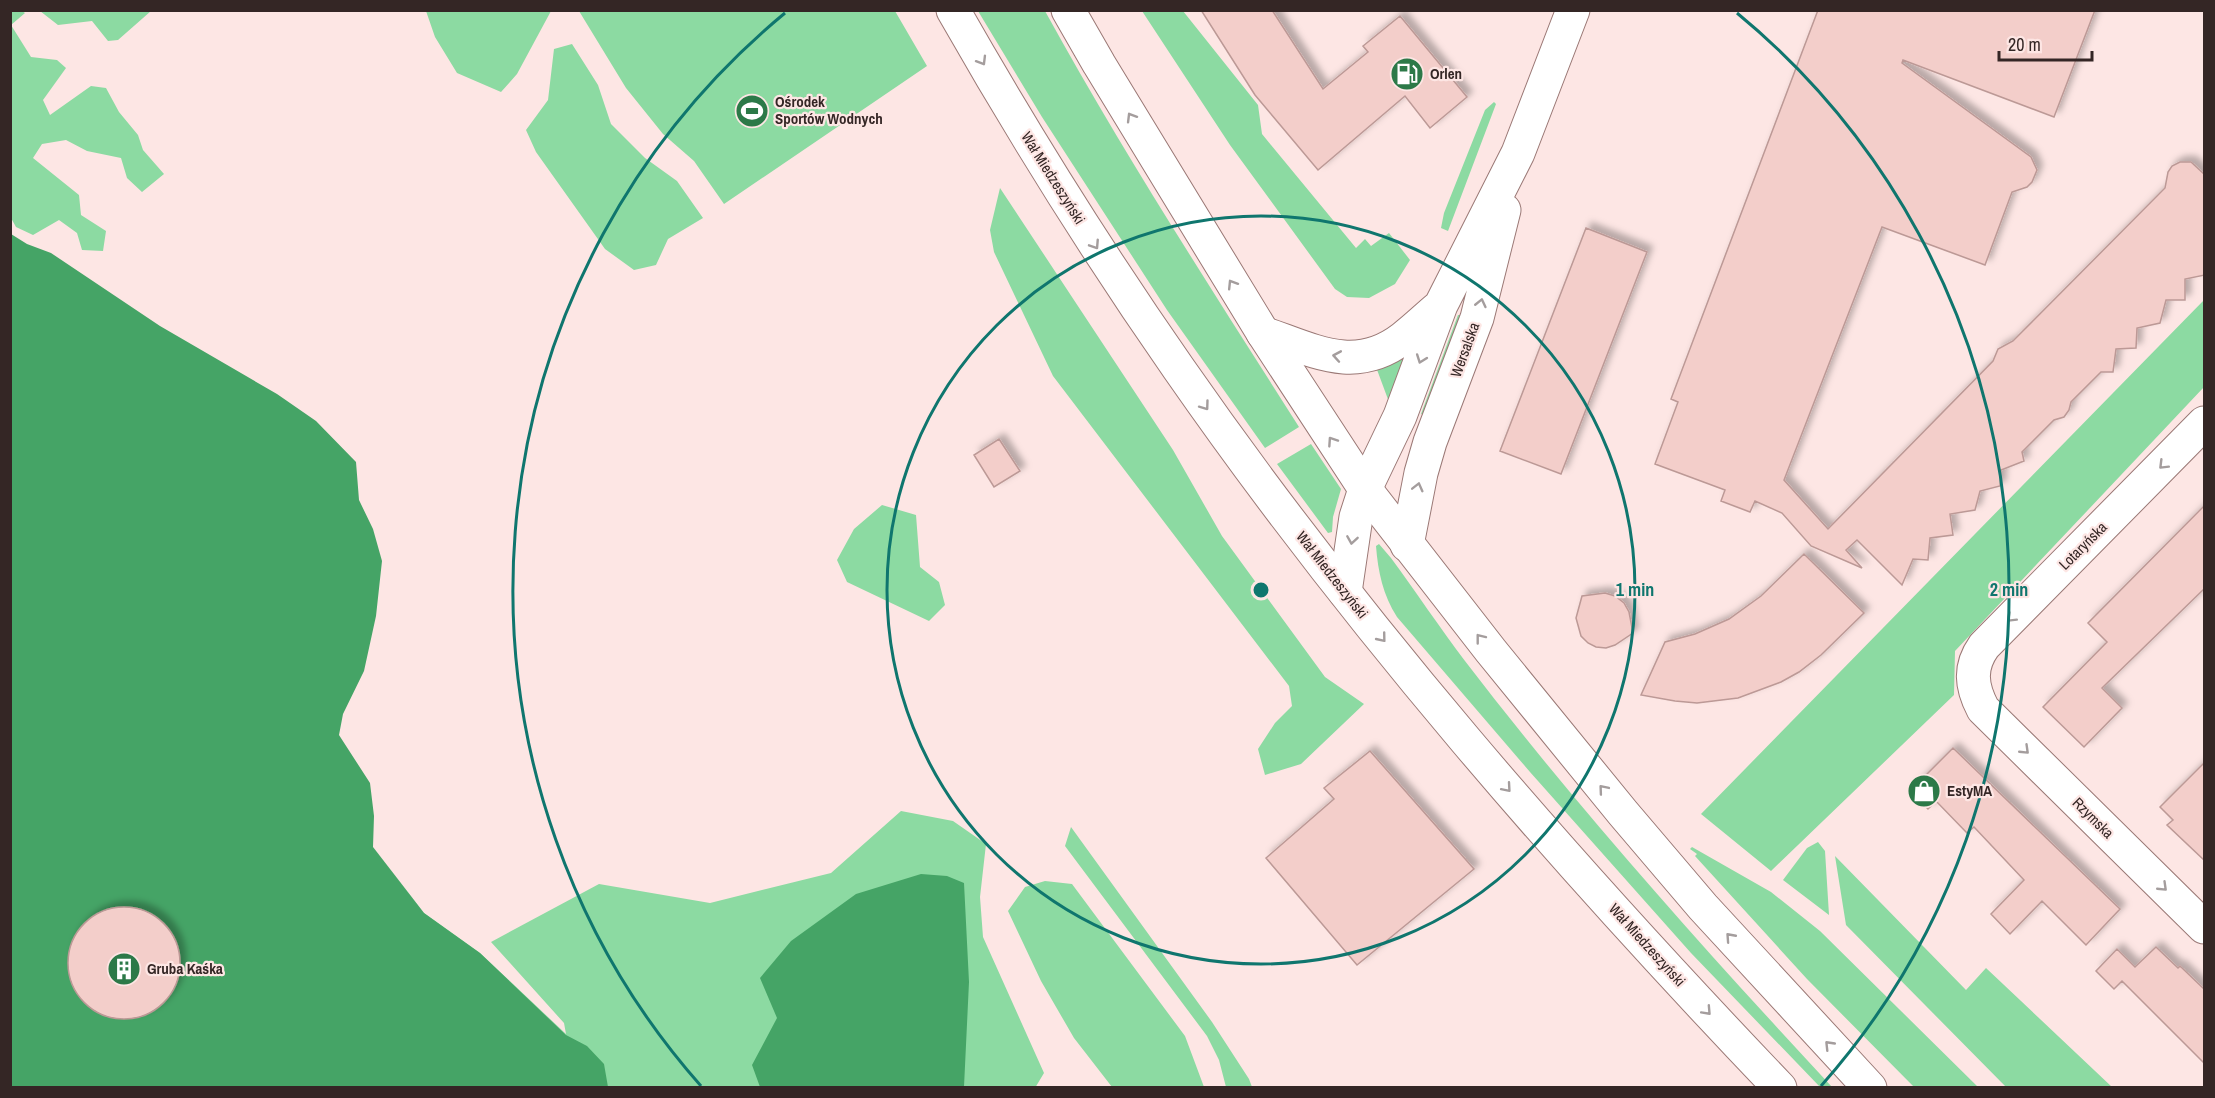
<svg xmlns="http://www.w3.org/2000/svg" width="2215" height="1098" font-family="'Archivo Narrow',sans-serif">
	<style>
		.green { fill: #8cdaa2 }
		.water { fill: #45a466 }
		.building { fill: #f3ceca; stroke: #bc9996; stroke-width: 1.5; filter: url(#shadow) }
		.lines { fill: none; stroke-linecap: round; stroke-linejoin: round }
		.minor-casing { stroke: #9a7875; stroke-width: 35 }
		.major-casing { stroke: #9a7875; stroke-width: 35 }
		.minor { stroke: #fff; stroke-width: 33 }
		.major { stroke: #fff; stroke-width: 33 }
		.oneway { stroke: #a49d9d }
		.ring { fill: none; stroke: #0f766e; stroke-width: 3 }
		.labels { text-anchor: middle; stroke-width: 4.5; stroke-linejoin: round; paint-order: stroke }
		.poi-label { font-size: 15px; font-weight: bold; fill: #342625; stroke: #fde6e4; text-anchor: start }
		.street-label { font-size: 15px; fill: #342625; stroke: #fde6e4 }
		.centre { fill: #0f766e; stroke: #fde6e4; stroke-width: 3 }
		.ring-label { font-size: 18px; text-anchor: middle; font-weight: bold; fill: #0f766e; stroke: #fde6e4; stroke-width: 4.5; stroke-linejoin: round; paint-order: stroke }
	</style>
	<defs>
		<filter id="shadow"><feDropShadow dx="5.5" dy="-5.5" stdDeviation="3" flood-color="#0004"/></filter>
	</defs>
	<rect width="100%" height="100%" fill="#fde6e4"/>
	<path class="green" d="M11,10L22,11L25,13L11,25L31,57L57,60L66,68L43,100L50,115L91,86L106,88L119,112L138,135L143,150L164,174L142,192L127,178L121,158L87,151L66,140L42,144L33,158L79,195L81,215L106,231L103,251L82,250L77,233L59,220L33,235L16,227L11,218Z
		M40,11H151L118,40L108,41L92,21L58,25Z
		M426,11L551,10V11L517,74L501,92L457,73L435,37Z
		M579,11H895L927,66L724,204L694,161L663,134L626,88Z
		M978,11H1045C1123,153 1212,290 1299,427L1265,448L1167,310L1042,117Z
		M1142,11H1183L1258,105L1262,134L1356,248L1365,239L1371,246L1389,233L1410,260L1395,284L1369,298L1347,297L1335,289L1230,145Z
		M572,44L598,85L611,124L645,158L677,181L703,218L668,239L656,265L634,270L605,249L536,152L526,130L548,100L554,49Z
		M1494,102L1496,104L1448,231L1441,228L1444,213L1485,110Z
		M1000,188L1173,450L1222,536L1325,677L1364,704L1301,764L1265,775L1258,749L1275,723L1292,706L1289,686L1053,376L994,252L990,230Z
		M2204,300V387L1955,651L1954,695L1771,871L1701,814Z
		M1458,315H1462L1431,417L1421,414Z
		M1401,358L1403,361L1389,402L1376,367Z
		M1311,444L1341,489L1333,517L1332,532L1328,533L1277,464Z
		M882,505L916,515L920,567L939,582L945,605L929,621L847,582L837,560L854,529Z
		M1379,544L1391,558C1416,592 1440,628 1465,661C1579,810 1705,950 1832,1087H1820L1691,953L1530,772L1397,617C1383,595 1378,572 1376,546Z
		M901,811L953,821L986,844L980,897L983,937L1044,1073L1035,1088L569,1087L474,979L373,847L424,913L480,953L566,1034L564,1023L491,942L599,884L710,903L831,873Z
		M1071,827L1212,1022L1249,1079L1252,1087H1226L1219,1060L1207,1036L1065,846Z
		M1818,842L1825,851L1829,915L1783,880L1807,848Z
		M1692,847L1771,892L1820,931L1978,1087H1914L1807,979L1695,856L1697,854L1690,849Z
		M1835,856L1966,990L1986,968L2112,1087H2006L1846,925Z
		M1045,881L1072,884L1185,1036L1204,1087H1112L1074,1038L1041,981L1008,911L1025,887Z"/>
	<path class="water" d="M11,234L27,244L51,253L160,326L277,394L316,421L356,462L359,500L373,529L382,561L376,616L364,671L343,714L339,735L370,783L374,816L373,847L424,913L480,953L566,1035L587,1046L604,1064L608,1087H11Z
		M921,874L947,876L964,883L969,982L964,1087H760L752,1065L777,1018L760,978L791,941L856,894Z"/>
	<path class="building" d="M1201,10H1272L1323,89L1368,52L1363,46L1400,16L1467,97L1430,128L1405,96L1318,170L1255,95Z
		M1818,10H2095L2054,117L1903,60L1902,63L2031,157L2037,170L2032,182L2027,187L2012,192L1985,265L1882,227L1784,480L1828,529L1993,361L1998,349L2013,341L2165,188L2168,172L2172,166L2180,162H2191L2205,175V275L2185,279V300H2166L2160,323L2137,328L2136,348L2116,349L2113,372H2101L2071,402L2069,410L2064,417L2054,420L2022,452L2024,461L2001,470L2000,486L1980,491L1975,510L1950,514L1953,535L1930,538L1928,560L1913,559L1902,585L1857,540L1846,550L1862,568L1811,546L1782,513L1755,501L1750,512L1721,501L1725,490L1655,464L1678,402L1671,399Z
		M1586,228L1647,252L1561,474L1500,451Z
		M999,439L1020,471L994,487L974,455Z
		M2205,505V588L2102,688L2122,708L2084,747L2043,707L2107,642L2088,623Z
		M1804,554L1864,613L1821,655L1799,672L1781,682L1738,698L1697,703L1675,701L1641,695L1665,642L1695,634L1729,619L1761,596Z
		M1605,593L1615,596L1624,603L1629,612L1633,633L1615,645L1606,648L1596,647L1588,643L1581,636L1576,618L1582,596Z
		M1953,748L2120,909L2086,945L2042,901L2010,934L1991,914L2024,880L1974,827L1967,833L1936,801L1928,809L1910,791Z
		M1370,751L1474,869L1357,965L1266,858L1334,799L1324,788Z
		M2205,762V861L2167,825L2173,820L2160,807Z
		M68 963a56 56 0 1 1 112 0a56 56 0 1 1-112 0Z
		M2156,947L2178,968L2180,966L2205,990V1064L2122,981L2114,989L2096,971L2117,949L2135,967Z"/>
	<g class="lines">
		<defs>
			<path id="minor" d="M1263,333C1313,350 1355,375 1403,338C1415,329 1426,318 1438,308
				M2204,423L1984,646C1969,667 1971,686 1983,709L2204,927
				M1407,545L1421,473L1430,442L1477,318L1504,210
				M1345,592L1356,517L1365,489L1400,416L1441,305L1518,153L1573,10"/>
			<path id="major" d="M953,10C1023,133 1098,253 1179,369C1357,625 1564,862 1780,1088
				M1068,10L1099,64L1263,333L1365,489L1491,651L1623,813L1703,907L1870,1088"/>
		</defs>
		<use href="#minor" class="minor-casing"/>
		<use href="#major" class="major-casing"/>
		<use href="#minor" class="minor"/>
		<use href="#major" class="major"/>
	</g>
	<defs><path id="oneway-chevron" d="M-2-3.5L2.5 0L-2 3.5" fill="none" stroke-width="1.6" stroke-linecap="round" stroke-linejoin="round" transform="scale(1.5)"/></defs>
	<g class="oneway">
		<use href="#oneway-chevron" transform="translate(982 61) rotate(59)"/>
		<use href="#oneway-chevron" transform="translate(1131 117) rotate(-121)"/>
		<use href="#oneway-chevron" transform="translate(1095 245) rotate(57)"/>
		<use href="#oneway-chevron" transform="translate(1232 284) rotate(-122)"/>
		<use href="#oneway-chevron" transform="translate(1481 303) rotate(-77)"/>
		<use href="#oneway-chevron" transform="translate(1337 356) rotate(-170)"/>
		<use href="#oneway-chevron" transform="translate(1421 359) rotate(110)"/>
		<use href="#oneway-chevron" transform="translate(1205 406) rotate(54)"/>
		<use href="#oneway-chevron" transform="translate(1332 441) rotate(-124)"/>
		<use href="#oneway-chevron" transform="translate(2163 465) rotate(135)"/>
		<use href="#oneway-chevron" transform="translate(1418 487) rotate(-76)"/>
		<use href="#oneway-chevron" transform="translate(1352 540) rotate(99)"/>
		<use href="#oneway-chevron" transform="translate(2011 618) rotate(135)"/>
		<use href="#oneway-chevron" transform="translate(1382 638) rotate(51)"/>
		<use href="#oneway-chevron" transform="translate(1480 638) rotate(-128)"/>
		<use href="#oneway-chevron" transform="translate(2025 750) rotate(44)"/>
		<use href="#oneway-chevron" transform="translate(1507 788) rotate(49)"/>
		<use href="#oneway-chevron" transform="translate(1603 789) rotate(-130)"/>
		<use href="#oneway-chevron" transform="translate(2163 887) rotate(44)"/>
		<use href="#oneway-chevron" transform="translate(1730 937) rotate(-132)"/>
		<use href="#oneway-chevron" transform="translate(1707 1011) rotate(47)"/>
		<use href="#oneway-chevron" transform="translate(1829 1045) rotate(-134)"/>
	</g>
	<g class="ring">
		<circle cx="1261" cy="590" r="374"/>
		<path d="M701 1086A748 748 0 0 1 785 13M1737 13A748 748 0 0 1 1821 1086"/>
	</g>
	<defs>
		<symbol id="fuel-disc" viewBox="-11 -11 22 22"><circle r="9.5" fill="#2c7948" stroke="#fde6e4"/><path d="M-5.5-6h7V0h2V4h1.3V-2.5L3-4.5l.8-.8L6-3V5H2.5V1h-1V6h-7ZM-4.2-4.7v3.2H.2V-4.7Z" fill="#fff"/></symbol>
		<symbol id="stadium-disc" viewBox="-11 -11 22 22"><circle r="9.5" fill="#2c7948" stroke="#fde6e4"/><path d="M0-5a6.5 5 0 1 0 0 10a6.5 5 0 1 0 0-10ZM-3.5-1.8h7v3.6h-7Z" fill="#fff"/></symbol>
		<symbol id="shop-disc" viewBox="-11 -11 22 22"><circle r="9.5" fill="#2c7948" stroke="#fde6e4"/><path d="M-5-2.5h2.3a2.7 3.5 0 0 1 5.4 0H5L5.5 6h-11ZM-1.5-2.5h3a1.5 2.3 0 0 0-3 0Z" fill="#fff"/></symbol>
		<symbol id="building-disc" viewBox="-11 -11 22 22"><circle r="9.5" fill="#2c7948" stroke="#fde6e4"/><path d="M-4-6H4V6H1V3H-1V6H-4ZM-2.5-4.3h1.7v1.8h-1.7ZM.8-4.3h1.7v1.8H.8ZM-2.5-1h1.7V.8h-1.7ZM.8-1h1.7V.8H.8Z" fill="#fff"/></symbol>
	</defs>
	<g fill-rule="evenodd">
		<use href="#fuel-disc" x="1388" y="55" width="38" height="38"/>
		<use href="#stadium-disc" x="733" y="92" width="38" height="38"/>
		<use href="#shop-disc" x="1905" y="772" width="38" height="38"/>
		<use href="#building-disc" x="105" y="950" width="38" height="38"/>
	</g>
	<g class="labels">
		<g class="poi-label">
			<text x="1430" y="79">Orlen</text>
			<text x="775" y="107">Ośrodek<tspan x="775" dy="17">Sportów Wodnych</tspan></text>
			<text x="1947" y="796">EstyMA</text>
			<text x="147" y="974">Gruba Kaśka</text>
		</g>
		<g class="street-label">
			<text transform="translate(1053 178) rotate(58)" y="5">Wał Miedzeszyński</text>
			<text transform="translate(1465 350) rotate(-70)" y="5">Wersalska</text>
			<text transform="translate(2083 546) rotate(-45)" y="5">Lotaryńska</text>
			<text transform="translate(1332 575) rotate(52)" y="5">Wał Miedzeszyński</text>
			<text transform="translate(2093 818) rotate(45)" y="5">Rzymska</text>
			<text transform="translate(1647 945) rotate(48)" y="5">Wał Miedzeszyński</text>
		</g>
	</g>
	<circle cx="1261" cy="590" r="9" class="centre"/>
	<g class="ring-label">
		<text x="1635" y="596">1 min</text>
		<text x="2009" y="596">2 min</text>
	</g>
	<rect width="2215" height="1098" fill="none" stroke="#342625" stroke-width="24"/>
	<path d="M1999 51v9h93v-9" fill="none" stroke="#342625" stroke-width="3"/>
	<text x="2008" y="51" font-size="18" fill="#342625" stroke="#fde6e4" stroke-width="4.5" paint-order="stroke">20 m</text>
</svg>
